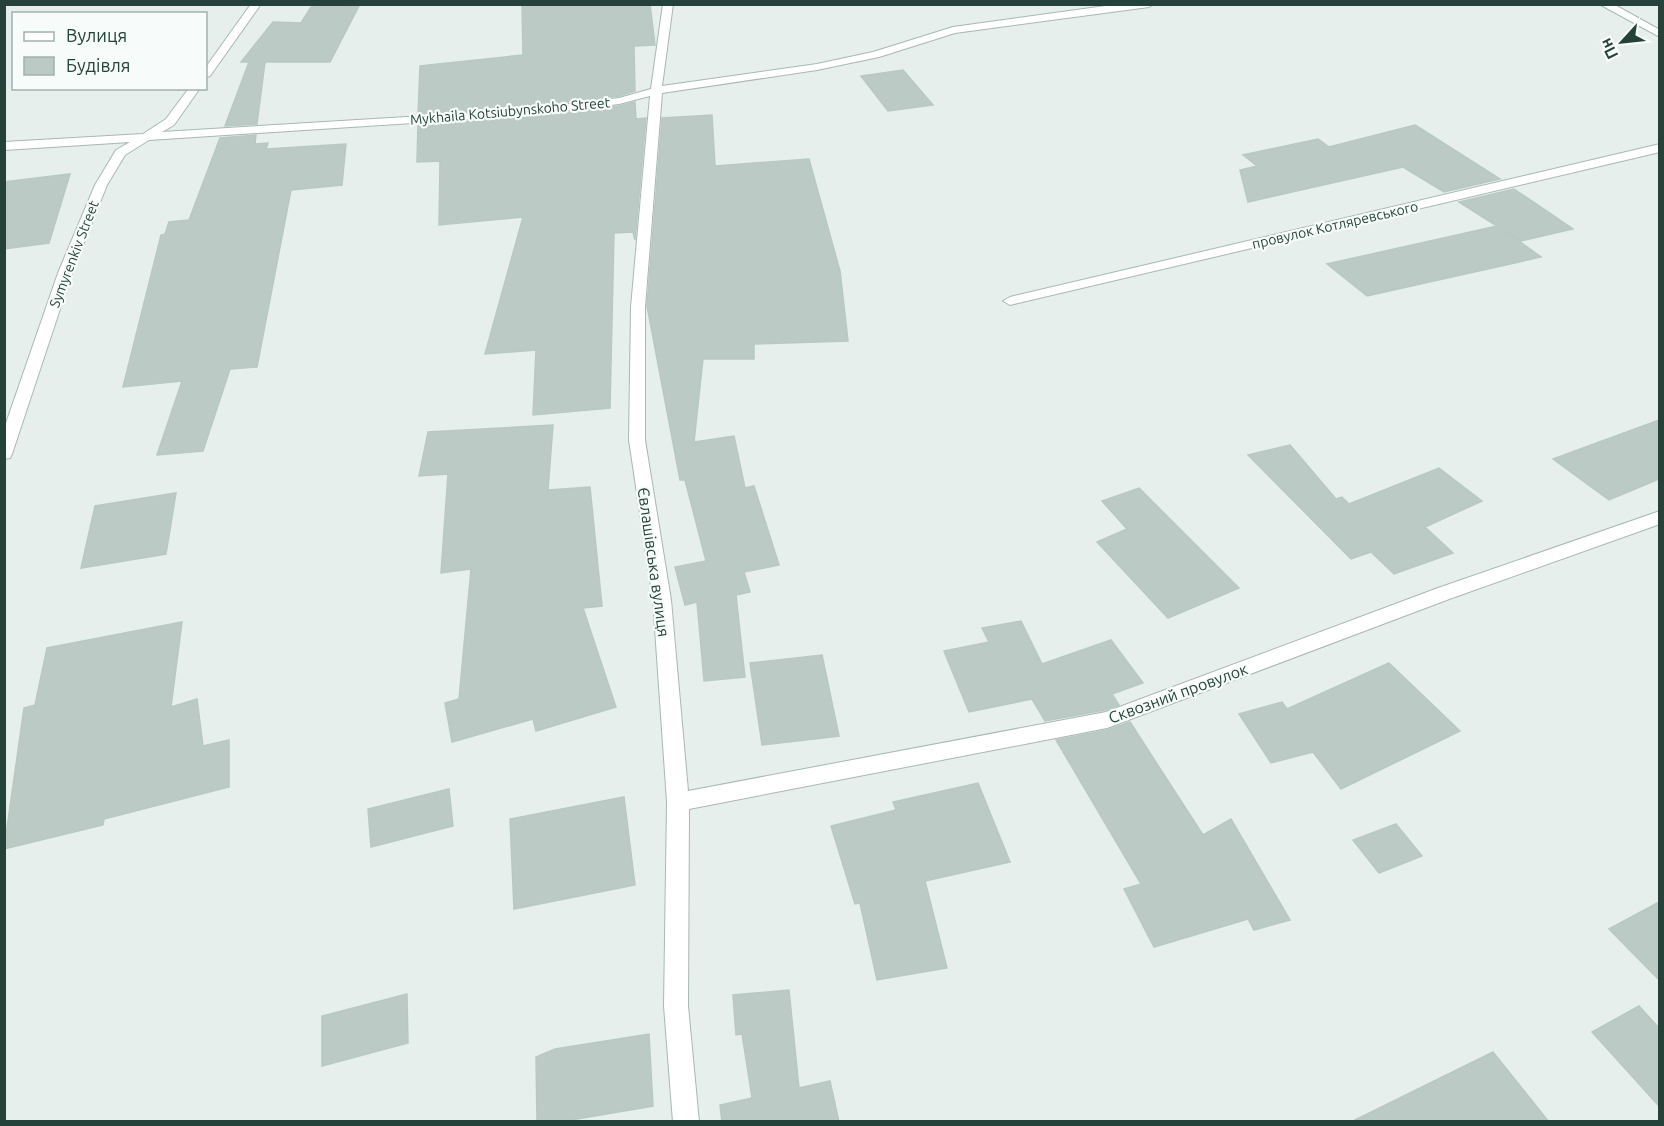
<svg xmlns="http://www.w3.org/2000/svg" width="1664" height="1126" font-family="Ubuntu,sans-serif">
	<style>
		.building { fill: #bbcac4; stroke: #b8c9c2; stroke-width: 1.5 }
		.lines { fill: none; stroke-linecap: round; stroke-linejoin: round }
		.street-casing { stroke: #a8b8b2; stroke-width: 2 }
		.secondary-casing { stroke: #a4bbb3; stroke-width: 2 }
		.street { fill: #fff; fill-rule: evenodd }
		.secondary { fill: #fff; fill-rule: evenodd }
		.labels { text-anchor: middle; stroke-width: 4.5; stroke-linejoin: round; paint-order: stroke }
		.far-street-label { font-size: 14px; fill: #24423a; stroke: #f7fbf9 }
		.street-label { font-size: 16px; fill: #24423a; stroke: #f7fbf9 }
	</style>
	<rect width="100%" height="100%" fill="#e6efeb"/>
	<path class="building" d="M522,4H650L655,45L634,46L635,91L619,96L521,108L418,114L420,66L523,55Z
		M359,6L330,62H265L257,124L225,126L249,62H241L273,22L301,23L311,7Z
		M903,70L933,105L888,111L861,76Z
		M635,102L636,119L646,118L635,240L633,232L614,233L610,408L533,415L536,350L485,354L523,217L439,225L440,161L417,162L418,125L521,118L619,106Z
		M712,115L715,166L809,159L840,271L848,341L754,344V359H703L694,442L734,436L745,488L754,486L779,565L744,572L750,592L736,595L745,677L704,681L697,602L685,605L675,567L706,561L685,480H680L647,306L662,118Z
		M1415,125L1500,179L1444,192L1403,167L1248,202L1240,170L1257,166L1243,155L1318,139L1329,147Z
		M256,135L255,144L268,143L266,149L346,144L342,185L291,190L257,367L230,369L203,451L157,455L182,381L123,387L161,235L165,234L169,222L189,220L220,138Z
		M70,174L49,243L4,249V182Z
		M1514,189L1573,229L1521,241L1504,230L1541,257L1367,296L1327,264L1497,226L1459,202Z
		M1659,420V479L1609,500L1553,459Z
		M553,425L548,490L590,487L602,606L583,608L616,707L536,731L533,719L452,742L445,703L459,699L471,569L441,573L448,474L419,476L428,432Z
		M1290,445L1336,499L1342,497L1349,504L1439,468L1482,501L1425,527L1453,553L1394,574L1371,552L1351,559L1248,455Z
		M1139,488L1239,588L1168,618L1097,542L1127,529L1102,501Z
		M176,493L166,554L81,568L95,506Z
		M1021,621L1042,664L1111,640L1143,683L1112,694L1119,705L1105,710L1045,721L1032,699L969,712L944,651L989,642L982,628Z
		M182,622L171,707L197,699L203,746L229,740V787L104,819L103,825L4,849L24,708L35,705L47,648Z
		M822,655L839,736L762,745L750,663Z
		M1389,663L1460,731L1341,789L1313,752L1271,763L1239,714L1282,702L1287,709Z
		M1130,722L1203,835L1231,819L1290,920L1254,930L1248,919L1154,947L1124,889L1141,884L1056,740L1107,730Z
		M978,783L1010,862L925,881L947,968L877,980L860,903L855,904L831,826L896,810L893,802Z
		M449,789L453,826L371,847L368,809Z
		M624,797L635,885L514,909L510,819Z
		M1396,824L1422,856L1379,873L1353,840Z
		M1659,902V980L1609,929Z
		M789,990L799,1088L830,1081L839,1122H722L720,1105L752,1098L742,1034L736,1035L733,995Z
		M407,994L408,1043L322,1066V1016Z
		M1639,1006L1659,1028V1106L1592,1032Z
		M649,1034L653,1106L559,1122H537L536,1057L555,1049Z
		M1493,1052L1549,1122H1351Z"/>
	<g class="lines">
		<defs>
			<path id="street" d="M251,4H261L210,76L206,77V67Z
				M663,4H673L662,86L817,64L873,52L953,27L1120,4H1154L1149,7L955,33L879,57L817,70L662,93L645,307V440L671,600L688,791L1106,712L1438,588L1660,511V524L1452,598L1107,728L689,809L688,1006L699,1122H673L664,1006L667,802L653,600L629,440L631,307L650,96L619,104L521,116L149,140L125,155L107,185L72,273L12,454L10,458L4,459V429L58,273L95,185L116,150L130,142L4,150V142L143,134L166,119L189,88H200L174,125L162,132L521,110L619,98L651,89Z
				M1660,144V152L1010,305L1003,301L1010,297Z"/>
			<path id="secondary" d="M1599,4H1613L1660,30V37Z"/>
		</defs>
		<use href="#street" class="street-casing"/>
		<use href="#secondary" class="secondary-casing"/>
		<use href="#street" class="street"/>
		<use href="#secondary" class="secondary"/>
	</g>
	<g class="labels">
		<g class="far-street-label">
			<text transform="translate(510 111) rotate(-5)" y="5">Mykhaila Kotsiubynskoho Street</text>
			<text transform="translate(1335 225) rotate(-13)" y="5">провулок Котляревського</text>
			<text transform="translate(74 254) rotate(-69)" y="5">Symyrenkiv Street</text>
		</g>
		<g class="street-label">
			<text transform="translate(654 562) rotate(82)" y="6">Євлашівська вулиця</text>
			<text transform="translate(1178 693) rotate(-20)" y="6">Сквозний провулок</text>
		</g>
	</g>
	<rect width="1664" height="1126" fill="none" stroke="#24423a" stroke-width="12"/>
	<rect x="12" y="12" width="195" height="78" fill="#f7fbf9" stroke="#a3b1ad" stroke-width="1.5"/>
	<rect x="24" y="32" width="30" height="9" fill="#ffffff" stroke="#a3b1ad" stroke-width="1.5"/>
	<text x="66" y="42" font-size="18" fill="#24423a">Вулиця</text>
	<rect x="24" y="57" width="30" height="18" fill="#bbcac4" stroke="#a3b1ad" stroke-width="1.5"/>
	<text x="66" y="72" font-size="18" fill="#24423a">Будівля</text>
	<g transform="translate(1622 42) rotate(243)" stroke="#f7fbf9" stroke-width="4.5" paint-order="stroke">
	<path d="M0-4.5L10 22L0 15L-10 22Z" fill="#24423a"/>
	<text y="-9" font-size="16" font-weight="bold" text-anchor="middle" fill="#24423a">Пн</text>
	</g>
</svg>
